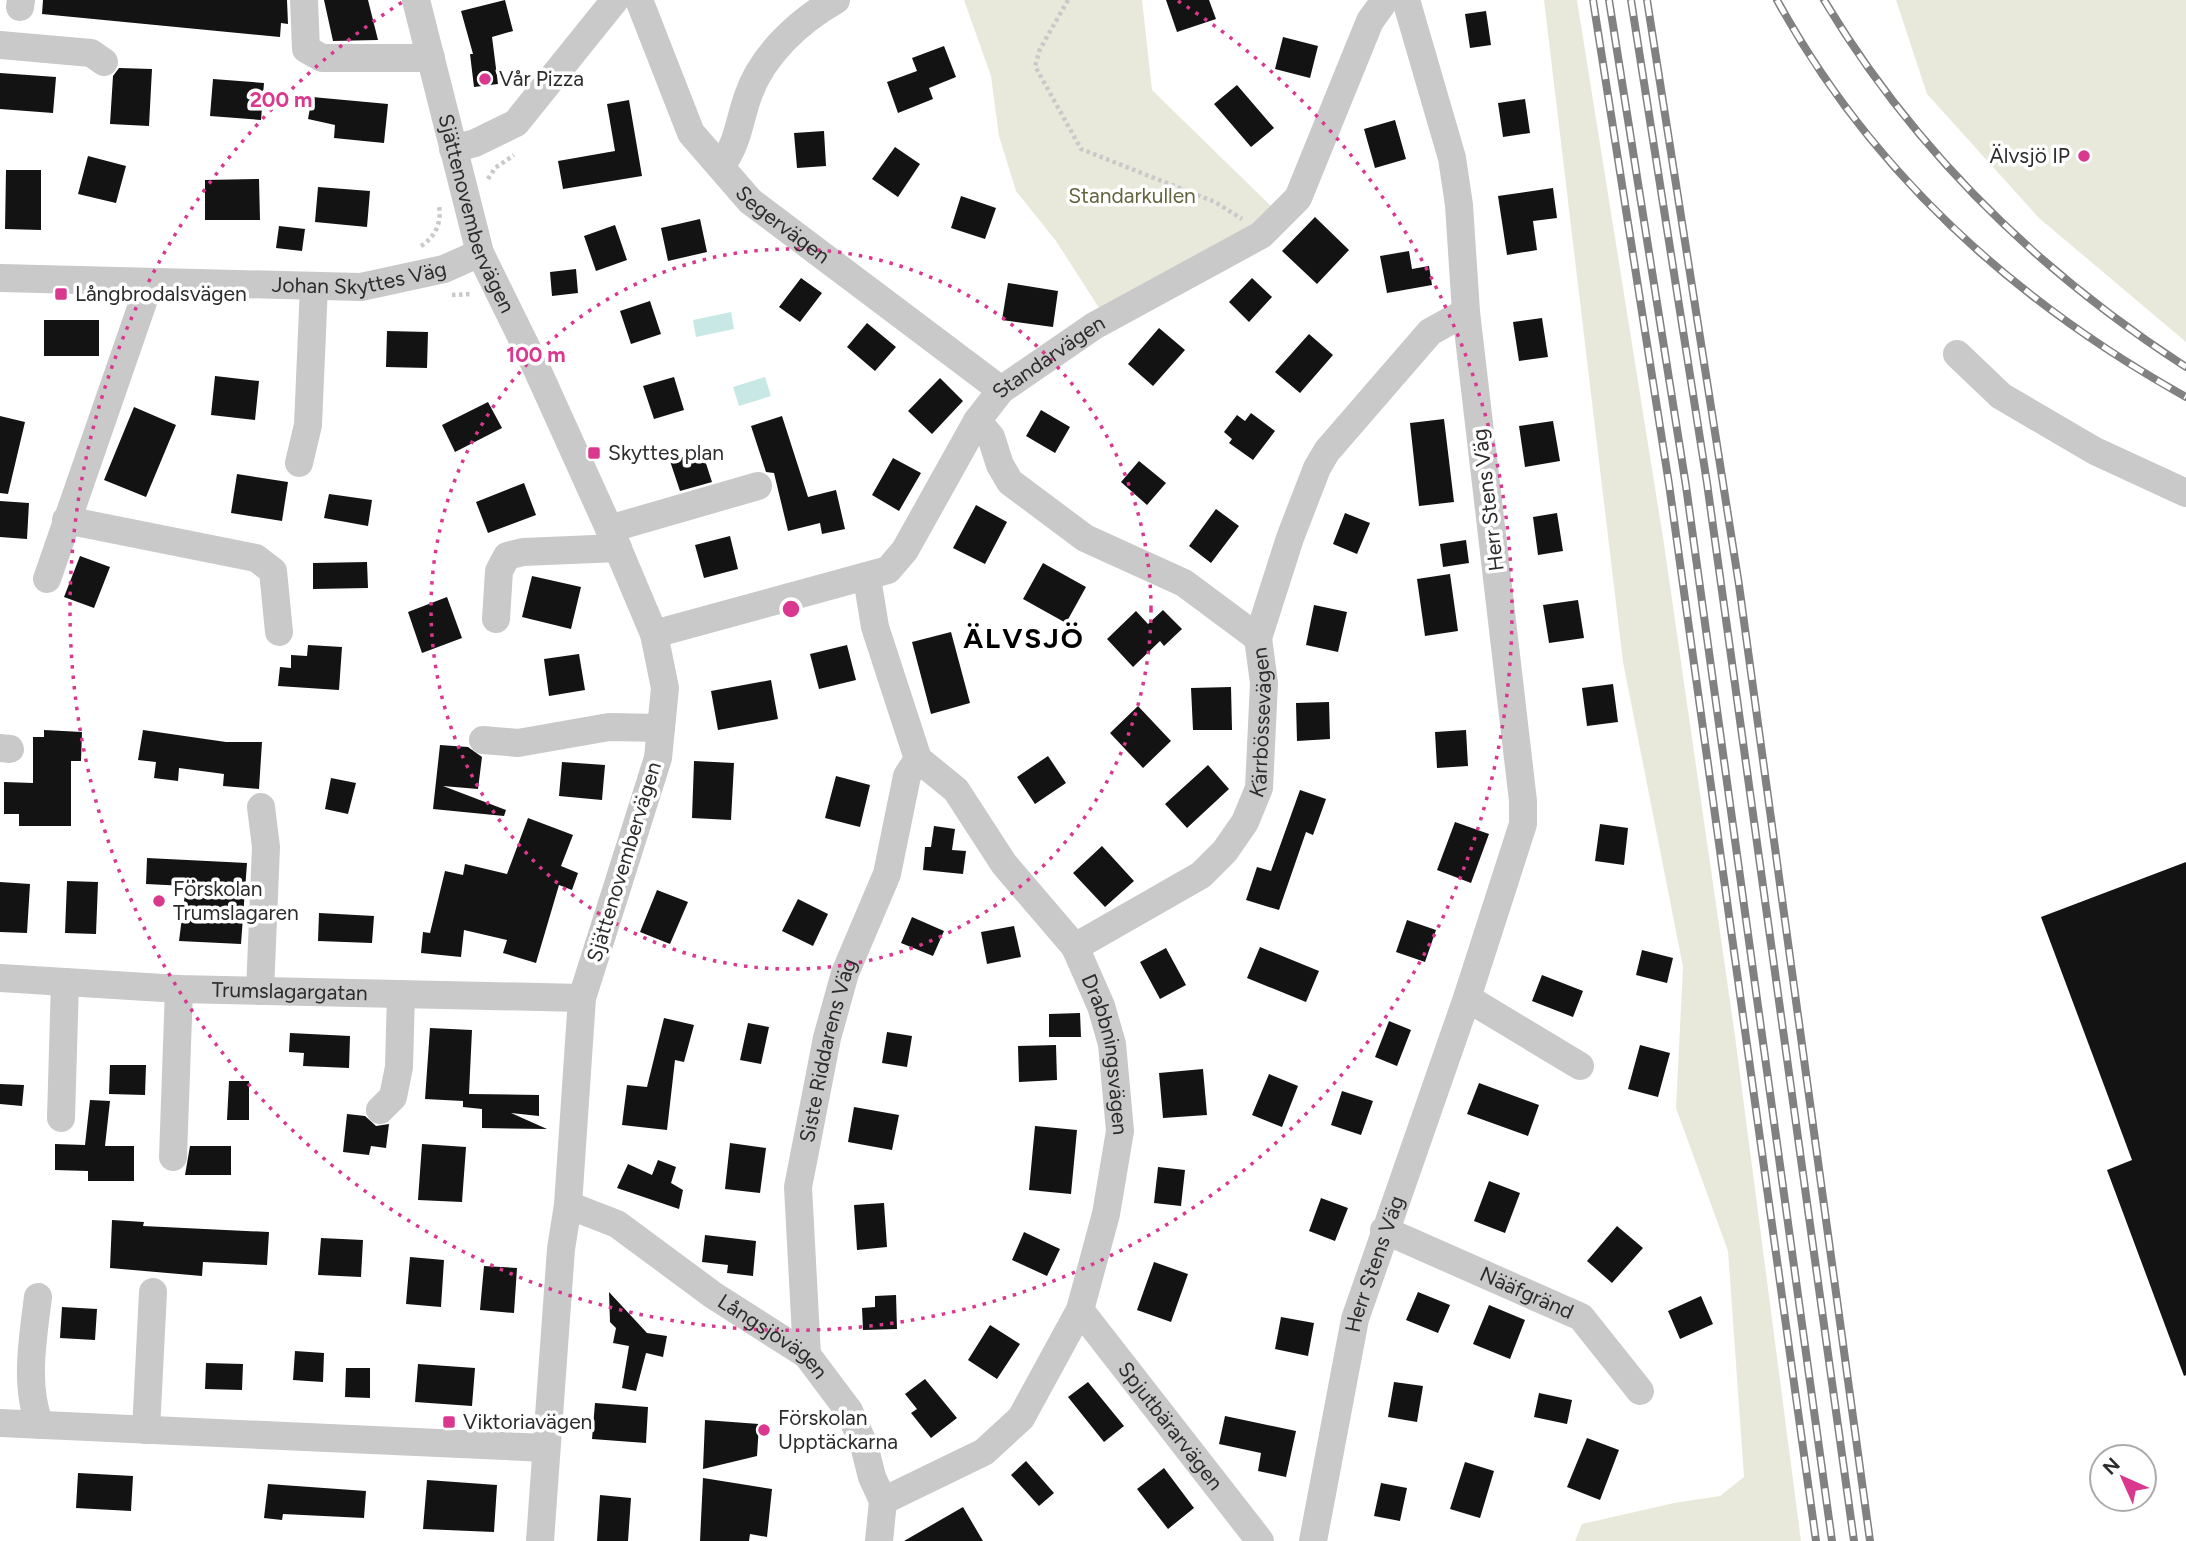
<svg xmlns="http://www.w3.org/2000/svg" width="2186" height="1541" font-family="Figtree,sans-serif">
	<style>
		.green { fill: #e9e9db }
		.water { fill: #c8e8e6 }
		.building { fill: #131313 }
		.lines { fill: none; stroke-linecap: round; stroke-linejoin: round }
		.path { stroke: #c9c9c9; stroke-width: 4.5; stroke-dasharray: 3.5 3.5; stroke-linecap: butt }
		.minor { stroke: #c9c9c9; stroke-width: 28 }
		.rail-casing { stroke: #818181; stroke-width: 8 }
		.rail { stroke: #fff; stroke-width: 5; stroke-dasharray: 16; stroke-linecap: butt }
		.ring { fill: none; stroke: #da388e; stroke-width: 3.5; stroke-dasharray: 3.5 7 }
		.poi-dot { fill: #da388e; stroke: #fff; stroke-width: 2.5 }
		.labels { text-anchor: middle; stroke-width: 7; stroke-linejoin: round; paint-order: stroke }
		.poi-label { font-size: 21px; fill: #2c2c2c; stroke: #fff; text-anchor: start }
		.park-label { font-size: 21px; fill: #62653d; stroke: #fff }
		.street-label { font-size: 21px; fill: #2c2c2c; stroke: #fff }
		.district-label { font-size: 28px; font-weight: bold; letter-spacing: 2px; fill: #000; stroke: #fff }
		.centre { fill: #da388e; stroke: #fff; stroke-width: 3.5 }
		.ring-label { font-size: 21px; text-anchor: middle; font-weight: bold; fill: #da388e; stroke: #fff; stroke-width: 7; stroke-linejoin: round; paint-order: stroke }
	</style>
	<rect width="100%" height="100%" fill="#fff"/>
	<path class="green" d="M964,0H1142L1152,90L1274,209L1249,234L1101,311L1056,241L1016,191L999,136L991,76Z
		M1544,0H1577L1664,544L1735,1036L1801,1541H1575L1582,1524L1674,1503L1720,1496L1744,1477L1728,1251L1676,1108L1683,967L1623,662Z
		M1896,0H2186V342L2039,218L1927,94Z"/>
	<path class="water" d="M731,312L734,329L696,337L693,320Z
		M765,377L771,396L739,406L733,387Z"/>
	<path class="building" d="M43,0H287L288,24L281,23L280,37L42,14Z
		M324,0H368L378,40L333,41Z
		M505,0L513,31L492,37L498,84L474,87L470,54H473L461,11Z
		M1166,0H1209L1216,19L1177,32Z
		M1486,11L1491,45L1470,48L1465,14Z
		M1283,37L1318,46L1310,78L1275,69Z
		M944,46L956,77L929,88L933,99L898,113L887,82L917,71L912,58Z
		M119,68L152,69L149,126L110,124L113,76Z
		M0,73L56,77L53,113L0,109Z
		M213,79L264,83L261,120L210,116Z
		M1237,85L1274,128L1251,147L1214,104Z
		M312,97L388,104L384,143L334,138L335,125L308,119Z
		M1525,99L1530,133L1503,137L1498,103Z
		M629,100L642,176L563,189L558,161L615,151L607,104Z
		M1395,120L1406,159L1375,168L1364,129Z
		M824,131L826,166L797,168L794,133Z
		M895,147L920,164L898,197L872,179Z
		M88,156L126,166L116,203L78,194Z
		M6,170H41V230L5,229Z
		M259,179L260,220H205V180Z
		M318,187L370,191L367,227L315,222Z
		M1553,188L1557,218L1533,221L1537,250L1507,255L1498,196Z
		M961,196L996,208L985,239L951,228Z
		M1315,217L1349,250L1317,284L1282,251Z
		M700,219L707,252L668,261L661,228Z
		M615,225L627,260L596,271L584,236Z
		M279,226L305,229L302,251L276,248Z
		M1409,251L1412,269L1429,266L1432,285L1387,293L1380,256Z
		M576,269L578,293L552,296L550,272Z
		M801,278L822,293L800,322L779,307Z
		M1252,278L1272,297L1249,322L1229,302Z
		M1008,283L1058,291L1053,327L1002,320Z
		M650,301L661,334L631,344L620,311Z
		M1542,318L1548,357L1519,361L1513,322Z
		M44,320H99V356H44Z
		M867,323L896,347L875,371L847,347Z
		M1159,328L1185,350L1153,386L1128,364Z
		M387,331L428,332L427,368L386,367Z
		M1309,334L1333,355L1300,393L1275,372Z
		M215,376L259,381L255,420L211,415Z
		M674,377L684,410L654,419L643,386Z
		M940,378L963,401L932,434L908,411Z
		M488,402L502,428L455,452L442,425Z
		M134,407L176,425L146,497L104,480Z
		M1041,410L1070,427L1055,453L1026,436Z
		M1251,413L1275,431L1253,460L1229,443L1232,439L1224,432L1237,415L1245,421Z
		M0,416L25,422L8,494L0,493Z
		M782,416L808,497L836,490L845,529L822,534L820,523L788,531L774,473L766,472L751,426Z
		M1444,419L1454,502L1419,506L1410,423Z
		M1553,421L1560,461L1525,467L1519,426Z
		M702,451L712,482L680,491L670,461Z
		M893,458L921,473L899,511L872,495Z
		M1139,461L1166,483L1147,505L1121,482Z
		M237,474L288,482L282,521L231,513Z
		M524,483L536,515L488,533L476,502Z
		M329,494L372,500L368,526L324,518Z
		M0,501L29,503L27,539L0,537Z
		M976,505L1007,522L985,564L953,548Z
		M1216,509L1239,526L1211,563L1189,546Z
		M1345,513L1370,523L1357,554L1333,544Z
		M1557,513L1563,551L1538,555L1533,517Z
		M730,536L738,569L704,578L695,545Z
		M1466,540L1469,563L1443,567L1440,544Z
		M80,556L110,567L94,608L64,597Z
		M367,562L368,588L313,589V563Z
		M1043,563L1086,587L1066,623L1023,599Z
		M1450,574L1458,631L1425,636L1417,579Z
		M532,576L581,587L571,629L522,617Z
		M447,597L462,638L422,653L408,612Z
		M1578,600L1584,638L1549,643L1543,605Z
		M1314,605L1347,612L1338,652L1306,645Z
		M1163,610L1182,629L1164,646L1160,641L1133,667L1107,639L1136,611L1148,624Z
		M951,632L970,703L931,714L912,642Z
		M308,645L342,647L339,690L278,686L280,667L291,668V655L307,656Z
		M847,645L856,680L819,689L810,654Z
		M579,654L585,690L549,696L544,659Z
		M771,680L778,719L718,730L711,691Z
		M1613,684L1618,722L1587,726L1582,688Z
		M1231,687L1232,730H1193L1191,688Z
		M1329,702L1330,739L1297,741L1296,703Z
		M1138,706L1171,741L1143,768L1110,733Z
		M44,730L82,732L81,761H71V826H19V814H4V782L33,783V737H44Z
		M143,730L226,742H262L259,789L223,786L224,774L179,768L178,781L154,778L156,762L138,760Z
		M1466,730L1468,766L1437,768L1435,732Z
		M440,745L468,747L482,757L478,789L443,786L506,810L504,816L433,809Z
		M1048,756L1066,783L1035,804L1017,777Z
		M694,761L734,763L731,820L692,818Z
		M562,762L605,765L602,800L559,796Z
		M1208,765L1229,789L1187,828L1165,804Z
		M836,776L870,785L860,827L825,818Z
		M331,778L356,783L348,814L325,809Z
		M1300,790L1326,799L1313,835L1306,832L1279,910L1246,900L1257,867L1271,871Z
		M528,818L573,835L561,866L578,873L572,890L559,885L536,963L503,953L507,940L464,930L461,957L421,953L423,932L430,933L445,871L463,875L465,864L507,874Z
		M1455,822L1489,834L1471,883L1437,870Z
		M1600,824L1628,828L1624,865L1595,861Z
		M934,826L955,829L952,850L966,851L963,874L923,870L925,847H931Z
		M1102,846L1134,881L1105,907L1073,873Z
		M147,858L247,863L241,944L179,941L186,886L146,884Z
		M2186,862V1375L2184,1376L2107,1170L2132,1160L2041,917Z
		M67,881L98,882L96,934L65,933Z
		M0,882L30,884L27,933L0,932Z
		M657,890L688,902L670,944L640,932Z
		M798,899L828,914L813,946L782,931Z
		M319,913L374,916L372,943L318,941Z
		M912,917L944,931L933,956L901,943Z
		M1407,920L1436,930L1425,962L1396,952Z
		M1014,926L1021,957L987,964L981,932Z
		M1260,947L1319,971L1306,1002L1247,978Z
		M1166,948L1186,985L1160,999L1140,962Z
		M1642,950L1673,958L1667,983L1636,975Z
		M1542,975L1583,991L1573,1017L1532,1001Z
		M1080,1013L1081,1037H1049V1014Z
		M664,1018L694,1025L684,1062L675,1060L667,1130L622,1125L627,1085L647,1087Z
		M1389,1021L1411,1030L1397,1066L1375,1057Z
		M748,1023L769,1027L761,1064L740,1060Z
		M430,1028L472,1030L469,1094L539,1095V1116L511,1113L547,1129L482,1128V1109L463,1107V1101L425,1099Z
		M887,1032L912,1036L907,1067L882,1063Z
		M290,1033L350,1036L349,1068L303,1066L304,1053L289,1052Z
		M1056,1045L1057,1080L1019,1082L1018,1046Z
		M1640,1045L1670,1053L1658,1097L1628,1089Z
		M110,1065H146L145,1095L109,1094Z
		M1203,1069L1207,1115L1163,1118L1159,1073Z
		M1269,1074L1298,1086L1282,1127L1252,1115Z
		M229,1081H249V1120H227Z
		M1479,1083L1539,1105L1528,1136L1467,1114Z
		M0,1084L24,1085L22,1106L0,1104Z
		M1342,1091L1373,1101L1361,1135L1331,1125Z
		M90,1100L110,1101L105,1146H134V1181H88V1171L55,1170V1144L85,1145Z
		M854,1107L899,1115L892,1150L848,1142Z
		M347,1114L365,1116L376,1126L389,1124L386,1148L371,1146L369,1155L343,1152Z
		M1035,1126L1077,1130L1071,1194L1029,1190Z
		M730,1143L766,1148L760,1193L725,1189Z
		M422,1144L466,1147L462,1202L418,1200Z
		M190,1146H231V1175H185Z
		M658,1160L676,1167L671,1183L683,1190L679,1209L617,1188L628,1164L652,1175Z
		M1158,1167L1185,1170L1181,1206L1154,1203Z
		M1489,1181L1520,1193L1505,1233L1474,1221Z
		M1321,1198L1348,1208L1335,1241L1309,1231Z
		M884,1203L887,1247L857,1250L854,1205Z
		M112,1220L144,1222L143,1226L269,1232L267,1265L203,1262L202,1276L110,1268Z
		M1617,1226L1643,1248L1612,1283L1587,1261Z
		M1024,1232L1060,1249L1047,1276L1012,1260Z
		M705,1235L756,1241L753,1276L727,1273L728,1265L702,1262Z
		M321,1238L363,1240L361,1277L318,1275Z
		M410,1257L444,1260L441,1307L406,1304Z
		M1154,1262L1188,1274L1171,1322L1137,1310Z
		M484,1266L517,1268L514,1313L480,1310Z
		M609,1292L647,1333L667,1336L663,1357L646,1353L636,1391L622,1388L629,1346L613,1343L616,1328L610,1322Z
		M1418,1292L1450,1305L1438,1333L1406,1320Z
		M896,1295L897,1329L863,1330L862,1308L875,1307V1296Z
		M1701,1296L1713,1324L1680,1339L1668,1311Z
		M1489,1305L1525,1320L1510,1359L1473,1344Z
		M62,1307L97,1309L95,1340L60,1338Z
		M1281,1317L1314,1323L1308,1356L1275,1349Z
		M990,1325L1020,1344L997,1379L968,1360Z
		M295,1351L324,1353L323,1382L293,1380Z
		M206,1363L243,1364L242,1390L205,1389Z
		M418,1364L475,1368L472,1406L415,1402Z
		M346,1368H370V1398L345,1397Z
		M925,1379L957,1418L931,1438L911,1413L917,1409L905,1394Z
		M1088,1382L1124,1426L1104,1442L1068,1397Z
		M1394,1382L1423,1386L1417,1422L1388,1417Z
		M1539,1393L1572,1400L1567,1424L1534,1417Z
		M595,1403L648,1407L646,1443L592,1439Z
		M1225,1416L1296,1431L1286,1477L1258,1471L1261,1453L1219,1444Z
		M705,1420L759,1424L757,1456L703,1469Z
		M1587,1438L1619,1450L1600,1500L1567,1487Z
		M1026,1461L1054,1493L1039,1506L1011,1475Z
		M1465,1462L1494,1471L1480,1518L1450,1509Z
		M1164,1468L1194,1508L1168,1529L1137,1489Z
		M78,1473L133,1476L131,1511L76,1508Z
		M703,1478L772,1489L767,1537L750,1534L749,1541H700Z
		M427,1480L497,1485L494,1532L423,1529Z
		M1381,1483L1407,1488L1400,1521L1374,1516Z
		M268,1484L366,1491L364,1518L283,1514L282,1520L264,1518Z
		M600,1495L631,1498L628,1541H597Z
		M963,1507L983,1541H904Z"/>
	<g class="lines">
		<path class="path" d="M1068,0L1040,49L1035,66L1081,149L1215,202L1242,219
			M488,179L495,168L514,155
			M421,246C435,237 442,223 439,206
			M452,295L471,294"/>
		<g class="minor">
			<path d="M304,0L306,49L322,58H431"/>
			<path id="s1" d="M416,0L480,253L536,367L616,544L654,634L665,688L658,758L582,998L568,1205L561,1249L540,1541"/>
			<path id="s2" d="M639,0L691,133L750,201L1001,390"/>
			<path d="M20,7L21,0"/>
			<path d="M0,45L91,53L104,62"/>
			<path d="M453,149L475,143L516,123L615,0"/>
			<path d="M721,166C738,144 739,121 748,96C762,55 799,21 836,0"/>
			<path id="s3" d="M0,278L361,287L444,269L480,253"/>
			<path d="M1957,354L2001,396L2095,451L2186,493"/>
			<path d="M977,421L991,437L1000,465L1010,482L1085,538L1184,583L1258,638"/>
			<path d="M299,463L308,425L314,286"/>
			<path d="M66,520L256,558L273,571L279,632"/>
			<path d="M609,529L758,486"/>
			<path id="s4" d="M867,578L875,627L918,759L956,790L1004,864L1075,947L1101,1006L1112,1044L1120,1131L1106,1214L1080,1310L1021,1418L984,1452L883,1501"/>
			<path d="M47,579L150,282"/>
			<path d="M496,619L499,571L507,556L523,552L618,548"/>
			<path id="s5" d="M654,634L888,570L905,550L977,421L1001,390L1094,326L1261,235L1298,198L1370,21L1385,0"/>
			<path d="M483,740L518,743L609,727L661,728"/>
			<path d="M0,748L10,749"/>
			<path id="s6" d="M1075,947L1201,875L1225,851L1245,822L1259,788L1264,683L1258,638L1290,538L1317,468L1327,451L1430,332L1466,312"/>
			<path id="s7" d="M0,978L179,989L582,998"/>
			<path d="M260,991L266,847L261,807"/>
			<path d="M1467,998L1580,1066"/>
			<path d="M380,1110L393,1097L399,1067L401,994"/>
			<path d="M61,1118L65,982"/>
			<path d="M173,1157L179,989"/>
			<path id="s8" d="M568,1205L617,1224L713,1295L807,1355L849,1411L864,1445L872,1477L883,1501L879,1541"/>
			<path id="s9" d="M1384,1230L1581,1317L1640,1391"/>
			<path d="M38,1297C33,1338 24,1386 40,1425"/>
			<path id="s10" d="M1080,1310L1260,1541"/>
			<path id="s11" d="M807,1355L798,1187L827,1038L845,973L887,874L907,776L918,759"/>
			<path d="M0,1423L546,1448"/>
			<path d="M146,1430L153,1292"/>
			<path id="s12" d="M1313,1541L1355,1319L1467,998L1523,824V801L1466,312L1459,205L1452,158L1406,0"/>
		</g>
		<defs>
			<path id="rail" d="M1593,0L1669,484L1816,1541
				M1609,0L1686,486L1832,1541
				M1631,0L1707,483L1854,1541
				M1647,0L1739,585L1870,1541
				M1777,0C1871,172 2016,302 2186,397
				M1824,0C1914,150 2039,272 2186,367"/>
		</defs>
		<use href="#rail" class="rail-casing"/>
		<use href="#rail" class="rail"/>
	</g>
	<g class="ring">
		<circle cx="791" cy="609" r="360"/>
		<path d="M1178 1A721 721 0 1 1 404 1"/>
	</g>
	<g class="poi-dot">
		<circle cx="485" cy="79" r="7"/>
		<circle cx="2084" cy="156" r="7"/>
		<rect x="54" y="287" width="14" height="14" rx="3.5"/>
		<rect x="587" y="446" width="14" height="14" rx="3.5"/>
		<circle cx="159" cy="901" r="7"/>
		<rect x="442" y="1415" width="14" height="14" rx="3.5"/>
		<circle cx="764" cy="1430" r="7"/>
	</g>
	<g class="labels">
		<g class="poi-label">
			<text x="499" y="86">Vår Pizza</text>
			<text x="2070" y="163" text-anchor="end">Älvsjö IP</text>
			<text x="75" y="301">Långbrodalsvägen</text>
			<text x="608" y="460">Skyttes plan</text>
			<text x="173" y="896">Förskolan<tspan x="173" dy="24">Trumslagaren</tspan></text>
			<text x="778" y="1425">Förskolan<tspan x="778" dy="24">Upptäckarna</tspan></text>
			<text x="463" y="1429">Viktoriavägen</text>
		</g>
		<g class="park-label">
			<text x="1132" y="203">Standarkullen</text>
		</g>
		<g class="street-label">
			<text dy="7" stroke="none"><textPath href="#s1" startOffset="222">Sjättenovembervägen</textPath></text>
			<text dy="7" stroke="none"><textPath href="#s2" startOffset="273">Segervägen</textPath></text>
			<text dy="7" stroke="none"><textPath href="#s3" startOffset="360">Johan Skyttes Väg</textPath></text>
			<text dy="7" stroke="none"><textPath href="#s5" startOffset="514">Standarvägen</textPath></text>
			<text transform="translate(1488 500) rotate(-97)" y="7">Herr Stens Väg</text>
			<text dy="7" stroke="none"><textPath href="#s6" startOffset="317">Kärrbössevägen</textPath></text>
			<text transform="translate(624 862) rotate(-73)" y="7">Sjättenovembervägen</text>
			<text dy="7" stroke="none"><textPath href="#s7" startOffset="290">Trumslagargatan</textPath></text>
			<text dy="7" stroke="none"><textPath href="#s11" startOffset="308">Siste Riddarens Väg</textPath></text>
			<text dy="7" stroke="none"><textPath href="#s4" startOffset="548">Drabbningsvägen</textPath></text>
			<text dy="7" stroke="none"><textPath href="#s12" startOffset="284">Herr Stens Väg</textPath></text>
			<text dy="7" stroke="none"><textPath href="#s9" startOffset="156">Nääfgränd</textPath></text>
			<text dy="7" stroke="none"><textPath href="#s8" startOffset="245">Långsjövägen</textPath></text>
			<text dy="7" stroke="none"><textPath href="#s10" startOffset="147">Spjutbärarvägen</textPath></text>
		</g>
		<g class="district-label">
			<text x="1024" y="648">ÄLVSJÖ</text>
		</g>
	</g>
	<circle cx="791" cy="609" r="10" class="centre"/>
	<g class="ring-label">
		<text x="281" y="107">200 m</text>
		<text x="536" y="362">100 m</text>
	</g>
	<g transform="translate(2123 1478) rotate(315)"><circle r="33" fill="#ffffff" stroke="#ababab" stroke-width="2"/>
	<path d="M0-5L12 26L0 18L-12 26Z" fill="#da388e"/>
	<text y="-10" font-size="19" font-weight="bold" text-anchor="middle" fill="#2c2c2c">N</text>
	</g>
</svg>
